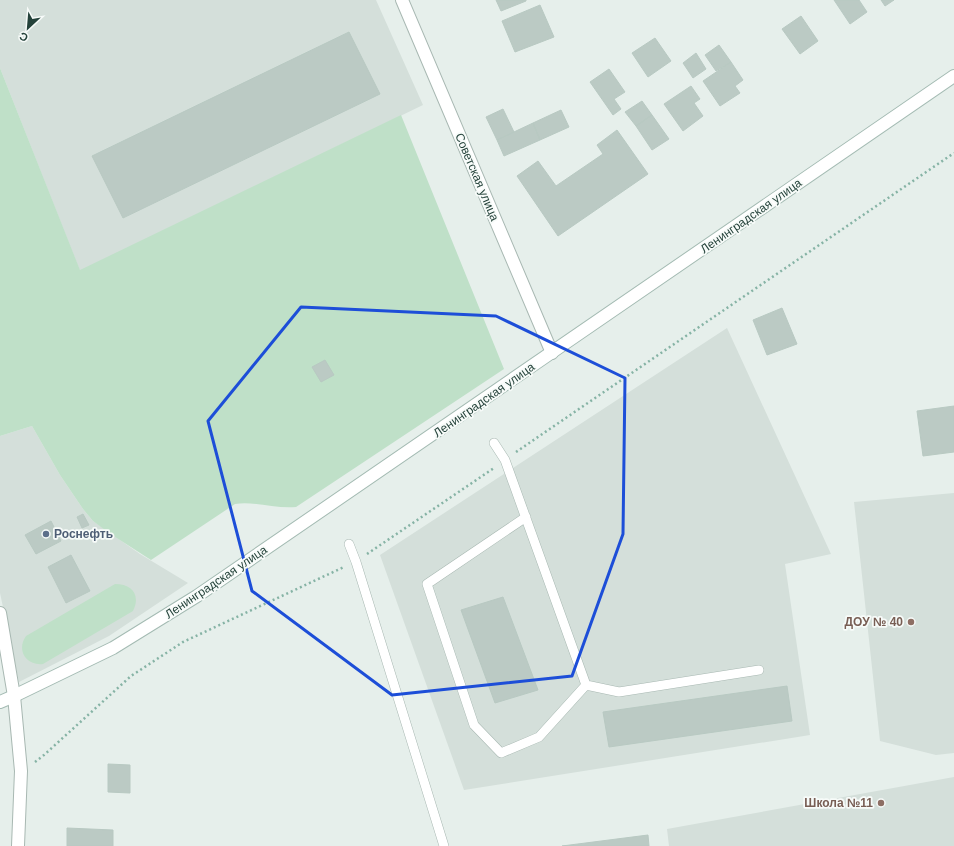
<svg xmlns="http://www.w3.org/2000/svg" width="954" height="846" font-family="Arial,sans-serif">
	<style>
		.built { fill: #d4dfda }
		.green { fill: #bfe0c8 }
		.building { fill: #bbcac4; stroke: #b8c9c2 }
		.lines { fill: none; stroke-linecap: round; stroke-linejoin: round }
		.service-casing { stroke: #a8b8b2; stroke-width: 10 }
		.minor-casing { stroke: #a8b8b2; stroke-width: 14 }
		.secondary-casing { stroke: #a4bbb3; stroke-width: 14 }
		.path { stroke: #86b3a5; stroke-width: 2.5; stroke-dasharray: 2 3; stroke-linecap: butt }
		.service { stroke: #fff; stroke-width: 9 }
		.minor { stroke: #fff; stroke-width: 12 }
		.secondary { stroke: #fff; stroke-width: 12 }
		.marked { fill: none; stroke: #1d4ed8; stroke-width: 3; stroke-linejoin: round }
		.service-dot { fill: #5c6f8a; stroke: #f7fbf9; stroke-width: 1.5 }
		.education-dot { fill: #8d6e63; stroke: #f7fbf9; stroke-width: 1.5 }
		.labels { text-anchor: middle; stroke-width: 3.5; stroke-linejoin: round; paint-order: stroke }
		.street-label { font-size: 12px; fill: #24423a; stroke: #f7fbf9 }
		.service-label { font-size: 12px; font-weight: bold; fill: #4e5e75; stroke: #f7fbf9; text-anchor: start }
		.education-label { font-size: 12px; font-weight: bold; fill: #785e54; stroke: #f7fbf9; text-anchor: end }
	</style>
	<rect width="100%" height="100%" fill="#e6efeb"/>
	<path class="built" d="M0,0H376L423,105L80,271L0,68Z
		M727,328L831,554L785,564L810,735L464,790L380,555Z
		M32,426L60,475L83,509L93,521L140,554L188,583L109,636L19,682L0,593V436Z
		M954,493V753L936,755L880,741L854,502Z
		M954,777V846H669L667,829Z"/>
	<path class="green" d="M0,68L80,270L401,115L504,369L296,507C276,509 255,501 235,504L151,560L109,533L93,521L83,509L60,475L32,426L0,436Z
		M115,584C132,584 141,595 133,611L43,664C26,666 16,650 26,636Z"/>
	<path class="building" d="M496,0H526V1L501,11Z
		M834,0H859L867,12L850,24Z
		M881,0H894L885,6Z
		M540,5L554,37L515,52L502,21Z
		M801,16L818,41L800,54L782,29Z
		M349,32L380,94L123,218L92,156Z
		M655,38L671,61L648,77L632,53Z
		M719,45L731,62L716,71L705,55Z
		M696,53L706,69L693,78L683,63Z
		M731,62L743,80L735,86L740,93L720,106L703,81Z
		M609,69L625,92L614,99L621,109L613,115L590,82Z
		M691,86L700,99L694,103L703,116L683,131L664,104Z
		M642,101L652,115L636,126L625,112Z
		M503,109L514,132L497,140L486,117Z
		M561,110L569,127L540,140L533,123Z
		M652,115L669,139L652,150L636,126Z
		M533,123L540,140L504,156L497,140Z
		M617,130L648,174L558,236L517,176L538,161L556,186L603,154L597,145Z
		M782,308L797,344L767,355L753,320Z
		M325,360L334,375L321,382L312,367Z
		M954,406V452L923,456L917,411Z
		M83,514L89,525L82,528L77,517Z
		M51,521L61,541L36,554L25,535Z
		M71,555L90,591L66,603L48,567Z
		M503,597L538,690L495,703L461,610Z
		M787,686L792,721L609,747L603,712Z
		M108,764L130,765V793L108,792Z
		M67,828L113,830V846H67Z
		M648,835L649,846H562Z"/>
	<g class="lines">
		<defs>
			<path id="service" d="M494,443L505,460L586,685L619,692L759,670
				M526,517L427,584L474,725L501,753L539,737L586,685
				M349,544L356,562L444,846"/>
			<path id="minor" d="M402,0L552,353
				M0,613L14,696L21,771L18,846"/>
			<path id="secondary" d="M0,702L14,696L113,648L197,596L954,76"/>
		</defs>
		<use href="#service" class="service-casing"/>
		<use href="#minor" class="minor-casing"/>
		<use href="#secondary" class="secondary-casing"/>
		<path class="path" d="M516,452L954,153
			M367,554L494,468
			M35,762L44,755L131,676L183,642L344,567"/>
		<use href="#service" class="service"/>
		<use href="#minor" class="minor"/>
		<use href="#secondary" class="secondary"/>
	</g>
	<path class="marked" d="M301,307L496,316L625,378L623,534L572,676L392,695L252,591L208,421Z"/>
	<circle class="service-dot" cx="46" cy="534" r="4"/>
	<g class="education-dot">
		<circle cx="911" cy="622" r="4"/>
		<circle cx="881" cy="803" r="4"/>
	</g>
	<g class="labels">
		<g class="street-label">
			<text transform="translate(477 177) rotate(67)" y="4">Советская улица</text>
			<text transform="translate(751 216) rotate(-35)" y="4">Ленинградская улица</text>
			<text transform="translate(484 400) rotate(-35)" y="4">Ленинградская улица</text>
			<text transform="translate(216 582) rotate(-34)" y="4">Ленинградская улица</text>
		</g>
		<g class="service-label">
			<text x="54" y="538">Роснефть</text>
		</g>
		<g class="education-label">
			<text x="903" y="626">ДОУ № 40</text>
			<text x="873" y="807">Школа №11</text>
		</g>
	</g>
	<g transform="translate(28 28) rotate(206)" stroke="#f7fbf9" stroke-width="3" paint-order="stroke">
	<path d="M0-3L7 15L0 10L-7 15Z" fill="#24423a"/>
	<text y="-6" font-size="11" font-weight="bold" text-anchor="middle" fill="#24423a">С</text>
	</g>
</svg>
